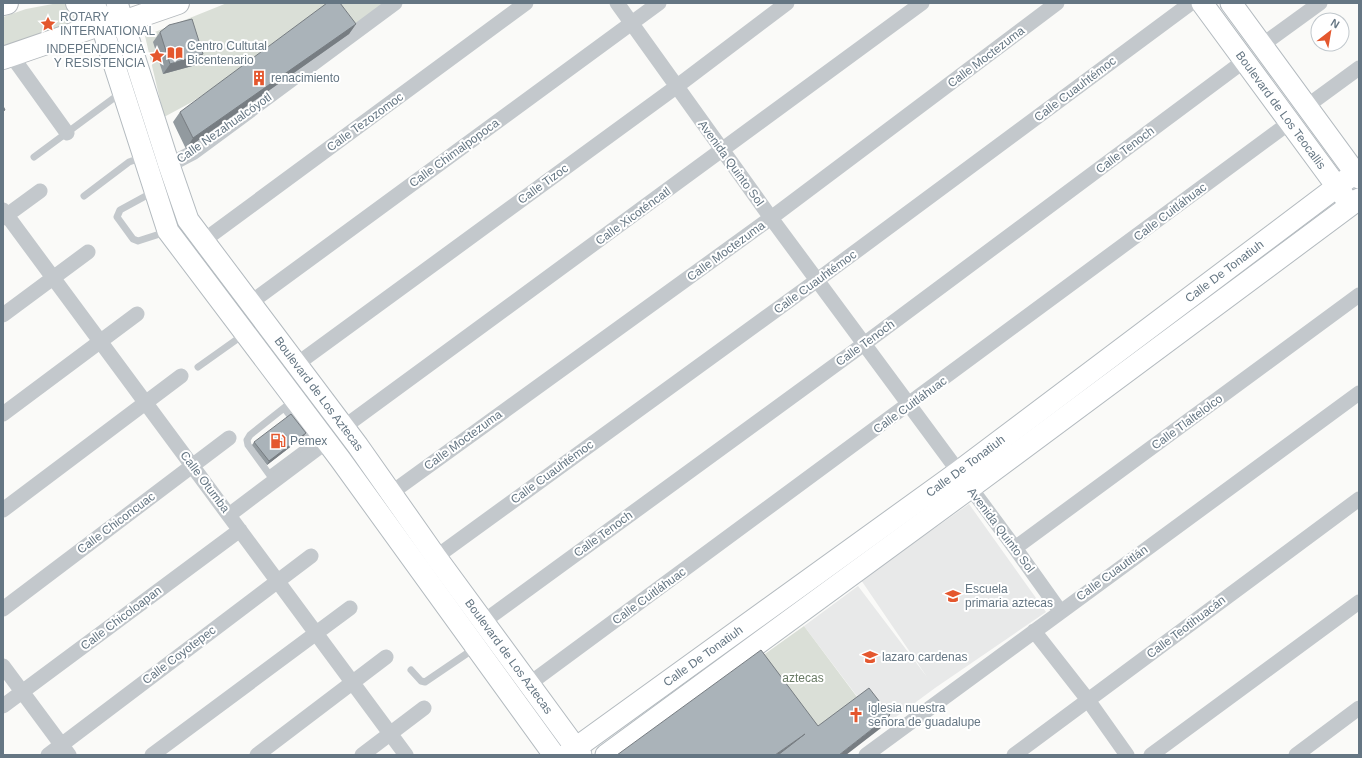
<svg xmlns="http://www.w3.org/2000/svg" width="1362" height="758" font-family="Helvetica,sans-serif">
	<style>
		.built { fill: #e8e9e9 }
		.green { fill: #dadfd7 }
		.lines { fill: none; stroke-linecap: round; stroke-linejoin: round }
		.secondary-casing { stroke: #b3babf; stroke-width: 23 }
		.primary-casing { stroke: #b5babe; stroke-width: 24 }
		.lane { stroke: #c3c8cc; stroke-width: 7 }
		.street { stroke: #c3c8cc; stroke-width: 15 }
		.secondary { stroke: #fff; stroke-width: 21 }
		.primary { stroke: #fff; stroke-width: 22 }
		.wall { fill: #929a9f }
		.shaded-wall { fill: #777d82 }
		.building { fill: #aab3b9; stroke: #777d82 }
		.labels { text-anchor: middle; stroke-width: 4; stroke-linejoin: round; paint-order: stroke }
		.poi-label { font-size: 12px; fill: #657683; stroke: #fff; text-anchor: start }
		.street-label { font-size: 12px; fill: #657683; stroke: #fff }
		.park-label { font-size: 12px; fill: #687a64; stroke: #fff }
	</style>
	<rect width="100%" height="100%" fill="#fafaf8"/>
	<path class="built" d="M969,504L1046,612L935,688L881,728L804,626L858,586L927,677L861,580Z"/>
	<path class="green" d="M58,3H72L83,18L71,26L3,53V17L26,9Z
		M227,3H390L352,29L233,75L192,102L164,117L145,36Z
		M804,626L860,701L808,739L752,663Z"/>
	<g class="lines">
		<defs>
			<g id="secondary">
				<path id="s1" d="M117,3L169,165L188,220L358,446L436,557L581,755"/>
				<path id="s2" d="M1202,3L1346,199"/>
				<path d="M1231,3L1359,178"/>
				<path d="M96,8L168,231L340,459L554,755"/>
				<path id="s3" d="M566,755L958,472L1359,170"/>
				<path d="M606,755L970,488L1359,199"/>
			</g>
			<path id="primary" d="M77,3L105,18L120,22
				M3,4L7,3
				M3,58L102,24L123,22L178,3"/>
		</defs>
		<use href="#secondary" class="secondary-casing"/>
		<use href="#primary" class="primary-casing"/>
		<path class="lane" d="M34,157L122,92
			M153,192L120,210L117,217L133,239L138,241L166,232
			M84,196L129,162L143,157
			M198,367L243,335
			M284,408L313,446
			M269,474L320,436
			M274,481L248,445L247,440L250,435L294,400
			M411,670L421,681L425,682L475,648"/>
		<path class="street" d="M617,3L771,218L1015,548L1060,611
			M1262,45L1320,3
			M11,55L67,133
			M1307,106L1359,68
			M169,165L194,152L395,3
			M3,210L406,755
			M3,218L40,191
			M203,241L526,3
			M250,303L659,3
			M3,315L88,252
			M297,364L676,87L787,3
			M3,414L137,314
			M344,427L922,3
			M391,493L771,218L1057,3
			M3,510L181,376
			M229,515L326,442
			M1015,548L1359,295
			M436,557L816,281L1191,3
			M3,609L229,438
			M483,622L864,344L1244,61
			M1034,631L1088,700L1127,755
			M3,666L69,755
			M529,684L1289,123
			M3,706L240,530
			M48,755L311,556
			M152,755L350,608
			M257,755L386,657
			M362,755L424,708
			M866,755L1359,393
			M1014,755L1359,499
			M1151,755L1359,602
			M1296,755L1359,708"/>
		<use href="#secondary" class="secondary"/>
		<use href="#primary" class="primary"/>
	</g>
	<path class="wall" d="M356,24L349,34L186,149L173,122L180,112Z
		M160,32L196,65L163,74L153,42Z
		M303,437L267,465L252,445L254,442Z"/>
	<path class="shaded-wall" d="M356,24L349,34L186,149L193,138Z
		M203,54L196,65L163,74L170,64Z
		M306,433L303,437L267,465L269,461Z
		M890,715L881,728L846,755H839Z
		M805,734L785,755H775Z"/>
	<path class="building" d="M327,3H340L356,24L193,138L180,112Z
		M192,19L203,54L170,64L160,32L169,25Z
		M3,106L5,110L3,111Z
		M291,414L306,433L269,461L254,442Z
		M761,650L818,726L869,688L890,715L839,755H778L805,734L775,755H617Z"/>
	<defs>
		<symbol id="sight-bare" viewBox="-9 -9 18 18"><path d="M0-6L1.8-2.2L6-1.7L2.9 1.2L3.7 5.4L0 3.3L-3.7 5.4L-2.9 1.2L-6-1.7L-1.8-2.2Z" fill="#e4572e" stroke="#fff" stroke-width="2.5" paint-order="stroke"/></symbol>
		<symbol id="library-bare" viewBox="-9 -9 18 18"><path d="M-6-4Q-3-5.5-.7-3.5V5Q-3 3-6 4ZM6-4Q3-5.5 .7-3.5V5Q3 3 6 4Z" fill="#e4572e" stroke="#fff" stroke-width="2.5" paint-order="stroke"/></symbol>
		<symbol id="building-bare" viewBox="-9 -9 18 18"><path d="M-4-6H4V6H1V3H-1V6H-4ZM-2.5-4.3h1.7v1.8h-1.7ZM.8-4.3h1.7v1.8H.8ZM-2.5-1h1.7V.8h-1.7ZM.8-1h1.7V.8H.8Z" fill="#e4572e" stroke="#fff" stroke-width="2.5" paint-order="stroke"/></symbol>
		<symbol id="fuel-bare" viewBox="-9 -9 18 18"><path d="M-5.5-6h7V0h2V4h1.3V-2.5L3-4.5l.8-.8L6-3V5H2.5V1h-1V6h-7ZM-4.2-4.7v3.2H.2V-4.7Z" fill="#e4572e" stroke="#fff" stroke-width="2.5" paint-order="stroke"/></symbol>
		<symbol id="school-bare" viewBox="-9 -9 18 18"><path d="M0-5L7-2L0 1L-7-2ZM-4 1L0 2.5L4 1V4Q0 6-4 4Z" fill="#e4572e" stroke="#fff" stroke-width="2.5" paint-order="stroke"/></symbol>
		<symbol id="church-bare" viewBox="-9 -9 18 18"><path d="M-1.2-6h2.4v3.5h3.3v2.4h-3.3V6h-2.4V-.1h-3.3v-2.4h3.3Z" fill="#e4572e" stroke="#fff" stroke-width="2.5" paint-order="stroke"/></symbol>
	</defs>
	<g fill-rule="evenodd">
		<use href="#sight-bare" x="37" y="13" width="22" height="22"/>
		<use href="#library-bare" x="164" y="42" width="22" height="22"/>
		<use href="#sight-bare" x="146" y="45" width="22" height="22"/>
		<use href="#building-bare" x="248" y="67" width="22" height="22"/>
		<use href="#fuel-bare" x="267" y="430" width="22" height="22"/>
		<use href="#school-bare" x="942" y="585" width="22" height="22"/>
		<use href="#school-bare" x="859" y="646" width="22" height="22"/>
		<use href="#church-bare" x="845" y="704" width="22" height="22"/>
	</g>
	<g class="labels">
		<g class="poi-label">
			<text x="60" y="21">ROTARY<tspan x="60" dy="14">INTERNATIONAL</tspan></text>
			<text x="187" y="50">Centro Cultutal<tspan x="187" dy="14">Bicentenario</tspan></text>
			<text x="145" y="53" text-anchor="end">INDEPENDENCIA<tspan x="145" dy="14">Y RESISTENCIA</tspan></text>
			<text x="271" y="82">renacimiento</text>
			<text x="290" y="445">Pemex</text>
			<text x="965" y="593">Escuela<tspan x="965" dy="14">primaria aztecas</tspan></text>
			<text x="882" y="661">lazaro cardenas</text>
			<text x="868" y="712">iglesia nuestra<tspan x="868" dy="14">señora de guadalupe</tspan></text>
		</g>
		<g class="street-label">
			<text transform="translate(986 57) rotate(-37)" y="4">Calle Moctezuma</text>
			<text transform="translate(1075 89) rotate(-37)" y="4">Calle Cuauhtémoc</text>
			<text dy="4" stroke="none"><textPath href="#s2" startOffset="133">Boulevard de Los Teocallis</textPath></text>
			<text transform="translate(365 122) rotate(-36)" y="4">Calle Tezozomoc</text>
			<text transform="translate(224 128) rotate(-35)" y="4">Calle Nezahualcóyotl</text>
			<text transform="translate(1125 150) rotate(-37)" y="4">Calle Tenoch</text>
			<text transform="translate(454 153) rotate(-36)" y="4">Calle Chimalpopoca</text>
			<text transform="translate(731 163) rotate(54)" y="4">Avenida Quinto Sol</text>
			<text transform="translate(543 184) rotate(-36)" y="4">Calle Tizoc</text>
			<text transform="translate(1170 212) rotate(-37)" y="4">Calle Cuitláhuac</text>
			<text transform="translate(633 216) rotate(-36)" y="4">Calle Xicoténcatl</text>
			<text transform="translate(726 251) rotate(-36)" y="4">Calle Moctezuma</text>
			<text dy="4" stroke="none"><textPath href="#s3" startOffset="817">Calle De Tonatiuh</textPath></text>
			<text transform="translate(815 282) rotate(-36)" y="4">Calle Cuauhtémoc</text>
			<text transform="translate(865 343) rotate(-36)" y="4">Calle Tenoch</text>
			<text dy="4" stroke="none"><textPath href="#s1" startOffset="446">Boulevard de Los Aztecas</textPath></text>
			<text transform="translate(910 405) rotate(-36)" y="4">Calle Cuitláhuac</text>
			<text transform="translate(1187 422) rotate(-36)" y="4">Calle Tlaltelolco</text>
			<text transform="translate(463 440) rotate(-36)" y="4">Calle Moctezuma</text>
			<text dy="4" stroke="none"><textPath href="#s3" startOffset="493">Calle De Tonatiuh</textPath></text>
			<text transform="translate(552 472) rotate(-36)" y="4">Calle Cuauhtémoc</text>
			<text transform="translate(205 482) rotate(53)" y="4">Calle Otumba</text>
			<text transform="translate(116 523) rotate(-37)" y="4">Calle Chiconcuac</text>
			<text transform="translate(1001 530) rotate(53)" y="4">Avenida Quinto Sol</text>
			<text transform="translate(603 534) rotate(-36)" y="4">Calle Tenoch</text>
			<text transform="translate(1112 573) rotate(-36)" y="4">Calle Cuautitlán</text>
			<text transform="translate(649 596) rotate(-36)" y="4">Calle Cuitláhuac</text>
			<text transform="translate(121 618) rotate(-37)" y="4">Calle Chicoloapan</text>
			<text transform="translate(1186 627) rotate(-37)" y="4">Calle Teotihuacán</text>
			<text transform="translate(179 655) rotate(-37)" y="4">Calle Coyotepec</text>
			<text dy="4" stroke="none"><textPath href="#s3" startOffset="169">Calle De Tonatiuh</textPath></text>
			<text dy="4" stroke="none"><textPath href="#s1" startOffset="770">Boulevard de Los Aztecas</textPath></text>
		</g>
		<g class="park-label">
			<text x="803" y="682">aztecas</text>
		</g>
	</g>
	<rect width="1362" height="758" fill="none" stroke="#657683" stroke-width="8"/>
	<g transform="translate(1330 32) rotate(31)"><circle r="19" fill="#ffffff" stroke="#c1c8cd"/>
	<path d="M0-3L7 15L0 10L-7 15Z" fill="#e4572e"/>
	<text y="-6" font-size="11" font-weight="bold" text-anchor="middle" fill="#657683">N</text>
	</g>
</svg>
